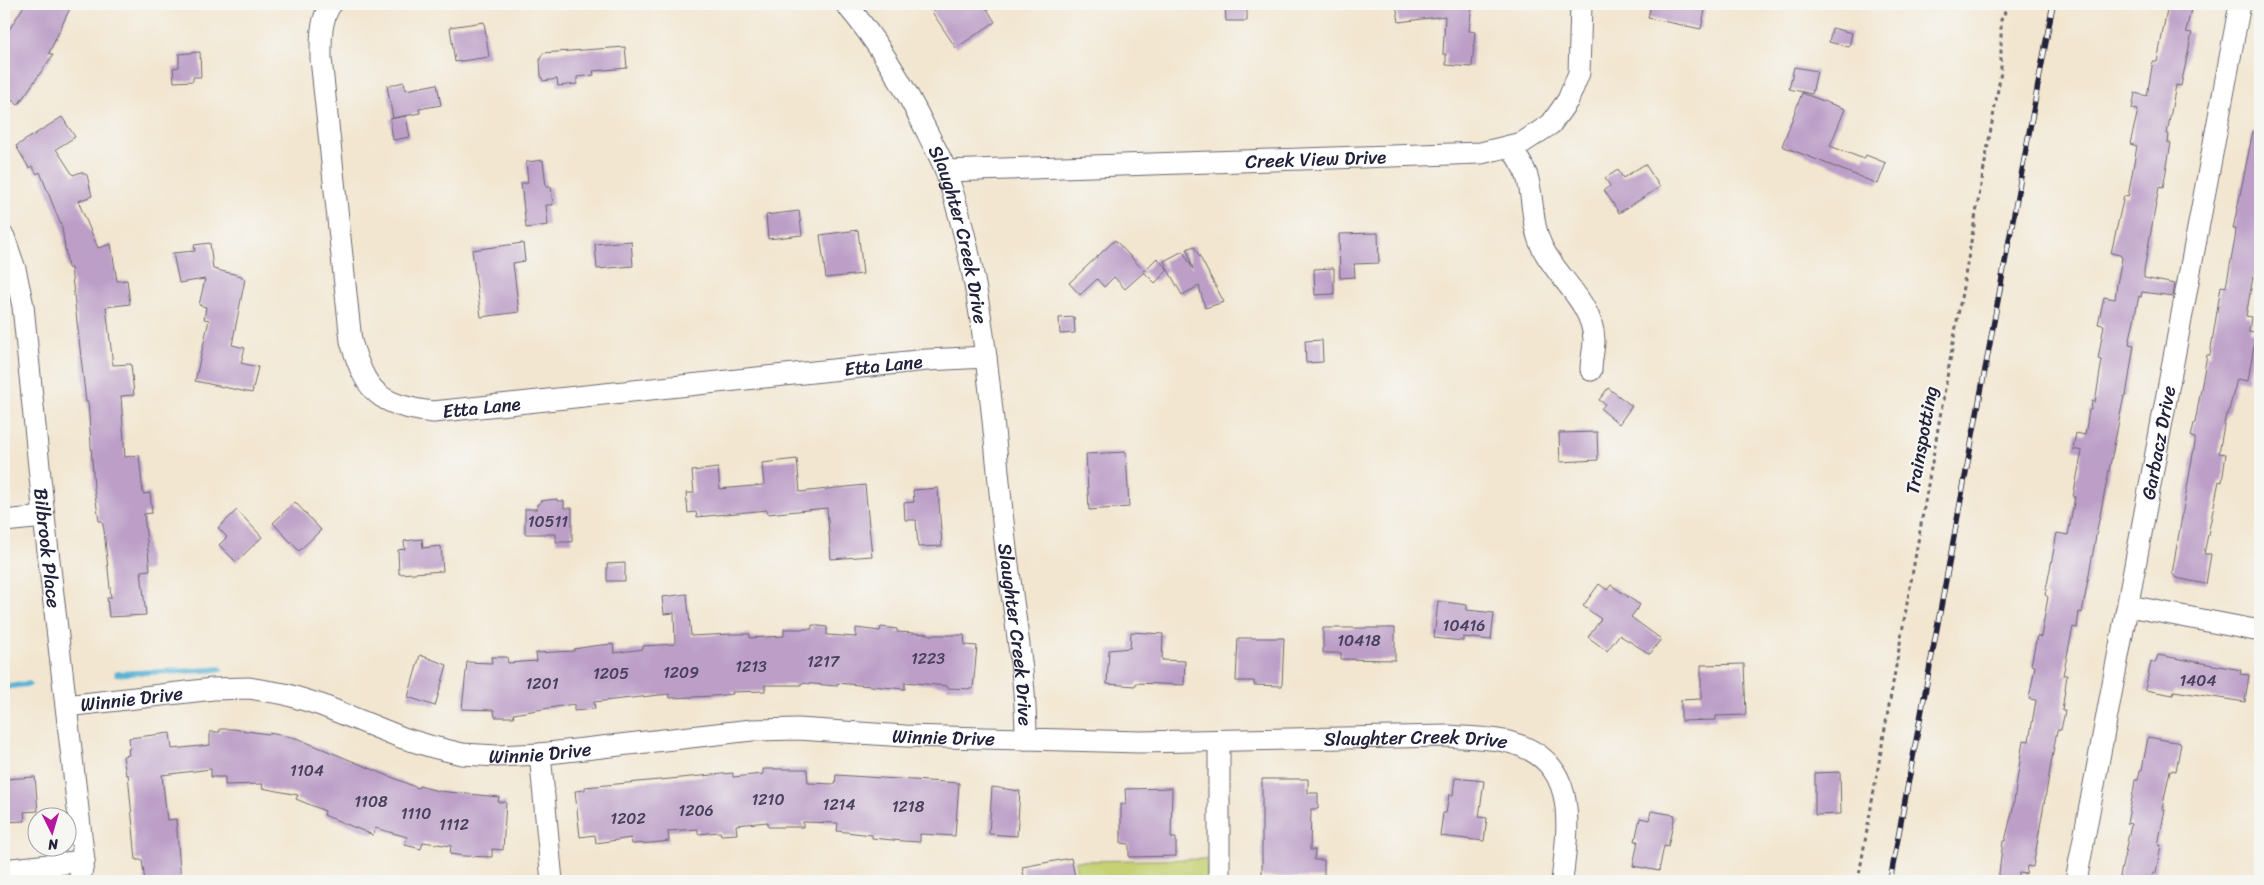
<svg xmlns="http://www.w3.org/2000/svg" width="2264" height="885" font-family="Sriracha,sans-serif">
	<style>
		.green { fill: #c5d173; stroke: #747a57 }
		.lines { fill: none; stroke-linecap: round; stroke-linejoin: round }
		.stream { stroke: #55b0d3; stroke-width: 5.5 }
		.building { fill: #bc9ec7 }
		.minor-casing { stroke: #6b676f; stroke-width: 23 }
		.path { stroke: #6b676f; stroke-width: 3; stroke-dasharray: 4 4; stroke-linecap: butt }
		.minor { stroke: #fff; stroke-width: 21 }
		.rail-casing { stroke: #22223b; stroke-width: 5.5 }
		.rail { stroke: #f6f6f2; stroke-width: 4; stroke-dasharray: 11; stroke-linecap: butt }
		.labels { text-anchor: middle; stroke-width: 4.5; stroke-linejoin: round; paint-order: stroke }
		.number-label { font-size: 16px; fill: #48415e }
		.street-label { font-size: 19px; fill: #22223b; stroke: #f6f6f2 }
	</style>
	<rect width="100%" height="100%" fill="#f6f6f2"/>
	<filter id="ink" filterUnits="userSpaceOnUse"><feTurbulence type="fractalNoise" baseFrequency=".02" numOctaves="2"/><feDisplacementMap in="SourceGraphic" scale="10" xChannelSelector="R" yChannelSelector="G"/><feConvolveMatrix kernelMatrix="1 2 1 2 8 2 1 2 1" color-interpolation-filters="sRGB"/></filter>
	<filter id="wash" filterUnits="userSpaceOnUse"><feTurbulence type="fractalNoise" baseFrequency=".0096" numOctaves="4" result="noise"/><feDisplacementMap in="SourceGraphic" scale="20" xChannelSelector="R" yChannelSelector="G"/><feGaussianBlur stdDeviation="1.12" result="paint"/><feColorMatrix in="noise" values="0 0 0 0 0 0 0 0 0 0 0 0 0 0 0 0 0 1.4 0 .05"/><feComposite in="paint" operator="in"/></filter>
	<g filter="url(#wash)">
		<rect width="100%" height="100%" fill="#f2e6d0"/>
		<path class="green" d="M1207,859V881H1078L1075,861Z"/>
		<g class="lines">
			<path class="stream" d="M117,674C151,671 186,672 220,669
				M4,687L29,684"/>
		</g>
		<g id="blocks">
			<path class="building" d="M25,4H72L49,53L53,55L18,105L4,94V38Z
				M943,4H984L995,22L956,48L932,12Z
				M1225,4H1247V21H1226Z
				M1396,4H1472L1469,31L1475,32L1472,67L1446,65V54H1443L1445,16L1399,22Z
				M1651,4H1694L1693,8L1705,10L1701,29L1648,18Z
				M2168,4H2192L2186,32L2192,33L2181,86L2176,85L2167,134H2169L2168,143H2171L2163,188L2159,187L2144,270V278L2175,284L2173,296L2142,292L2141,297L2139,296L2129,344L2134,345L2126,396H2124L2097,530L2082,613L2079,612L2077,628L2073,627L2063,675H2067L2062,711H2065L2061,730H2057L2033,867L2027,866L2026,874L2019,873L2018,881H1998L2003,841H2005L2013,808L2023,740L2029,741L2036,700L2029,699L2035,666L2031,665L2037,636L2041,637L2048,597L2045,595L2057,533L2068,535L2075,497H2073L2082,451L2073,449L2076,433L2085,435L2089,410H2091L2092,401L2095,402L2102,360L2098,359L2104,325L2098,324L2104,297L2115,299L2117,284L2122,258L2120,255L2111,253L2124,196L2128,197L2137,146L2130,144L2138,110L2132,109L2135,93L2147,96L2153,61L2157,62Z
				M484,22L489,57L455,62L450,27Z
				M1832,28L1852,33L1849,47L1829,42Z
				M625,47L627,68L593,71L594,75L577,77V84L558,86L557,79L543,81L541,76L540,59L543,53Z
				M200,52L201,77H193V81L174,82L173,68L179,67V54Z
				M1794,67L1817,71L1812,94L1789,89Z
				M404,82L406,90L437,84L441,105L419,109L420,113L393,118L387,86Z
				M1802,93L1845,109L1830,146L1864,159L1866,155L1886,163L1878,184L1782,146Z
				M406,116L410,137L393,140L390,119Z
				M62,117L75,137L56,149L73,175L81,172L87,175L92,196L78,201L98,248L111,244L117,281L127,280L130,304L106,307L113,365L131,364L134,395L121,396L125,457L139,455L143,494L150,493L152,513L144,514L150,570L141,571L146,615L109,617L107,598H111L104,530L102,521H99L94,488L88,402H86L71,268H68L62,228L40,172L37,174L32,166L29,168L16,146Z
				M2253,131L2260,132V279L2253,277L2246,316L2251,317L2249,332L2256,333L2248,381L2237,379L2228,414H2226L2219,453L2226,454L2222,482L2219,481L2204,554H2211L2206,584L2176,578L2172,573L2195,443V438L2191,437L2194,423H2195L2207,355H2210L2221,286L2226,287L2235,239L2236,229H2233Z
				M543,160L546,187H551L553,205H546L548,225L526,228L521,183H528L526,162Z
				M1645,164L1660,187L1619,213L1604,190L1610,186L1605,178L1618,170L1623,178Z
				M799,211L802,235L768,239L766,215Z
				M858,230L863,274L826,278L820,235Z
				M1378,233L1379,263L1354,264L1355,277L1340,278L1339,234Z
				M1115,240L1144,271L1157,258L1168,270L1164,261L1183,251L1193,269L1187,249L1194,246L1224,302L1205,308L1199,286L1182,295L1168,270L1155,283L1144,272L1125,289L1114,277L1104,287L1097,279L1080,295L1069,283Z
				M631,241L633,266L597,269L595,244Z
				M210,243L213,269L242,276V278L245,279L232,345L245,348L241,363L258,367L252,393L195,381L209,320L204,319L206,307L199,305L205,279L179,283L173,253L195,251L194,245Z
				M523,243L525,261L513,263L519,312L481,317L472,250Z
				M1334,268V294L1315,295L1314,269Z
				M1074,317L1075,333L1060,334L1059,318Z
				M1322,340L1323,362L1306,363L1305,341Z
				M1608,388L1632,406L1619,424L1601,409L1605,404L1599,400Z
				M1597,432L1598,460L1560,462L1559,433Z
				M1126,452L1129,507L1089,510L1086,454Z
				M797,459L800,492L865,485L872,556L831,559L827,508L768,514L767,510L697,517L696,512L688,513L686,493H694L692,471L718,468L720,489L764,485L762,463Z
				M938,488L942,546L918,547L916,520H905L904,503L914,502L913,490Z
				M557,499V501H564V508H572V542H556V534H525V509H537V504H540V501Z
				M295,502L321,530L299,551L273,523Z
				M237,510L262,537L236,562L219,545L227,537L218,528Z
				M422,539L423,548L441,546L443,571L399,574L398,550L405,549L404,541Z
				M625,563V581H607V564Z
				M1599,584L1607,590L1611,585L1640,605L1631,617L1661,639L1650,654L1619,635L1607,651L1588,637L1601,619L1583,606Z
				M687,594L691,636L731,634H750V638L784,636V629H812V625L827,627V635L856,637V628L880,631L881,627L897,629V632L929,634V635H964L965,645L977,646L973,689L947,688V686L905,682V689L837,683V686L801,683V685H765V691L732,692L733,694L713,696L670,698L669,694L594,702L595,709L574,711V704L513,714L514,717H495L494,710L462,709L467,662L492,663L491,657H507L508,663L537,661L536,653L574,651V649L593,646L613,644L614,653L643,649V646L675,644L674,613L664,614L662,597Z
				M1438,601L1467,605V610L1494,613L1491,640L1463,637V641L1434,638Z
				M1323,628H1395V660L1341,659V653H1323Z
				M1131,632L1163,634L1162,660L1185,661L1184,685L1136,683V686L1107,684L1109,650L1130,648Z
				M1238,638H1284L1282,686L1254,685V681H1236Z
				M420,655L447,665L435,706L408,697Z
				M2158,655L2241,670L2240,674L2249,675L2245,702L2174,691L2173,695L2145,690L2151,662L2155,663Z
				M1744,664L1746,715L1716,716V720L1681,721V700L1701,699V665Z
				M220,729H233L268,734L269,733L296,738L418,788L419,786L438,791L499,797L498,802H506L503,850L492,849V857L464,856L450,854L451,846L423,842L421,849L405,845L407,837L375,828L373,835L324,815L325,811L296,799L298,795L262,788L263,784L225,785V777H211V769L162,775L167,820L176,819L181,881H145L142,860H136L128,774L126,775L123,756L129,755L128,749H130L129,738L170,733L172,749L210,745V732H220Z
				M2148,737L2181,743L2176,771L2170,770L2162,809L2165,810L2158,845H2161L2156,873H2153L2151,881H2119L2131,824L2127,823L2133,793L2135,780H2138L2140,770H2142Z
				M763,769H807L808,783L835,784L836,775L959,783L955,836L920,834V842L903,841L872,838V835L837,831L838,823L803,822V827H768V822L736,825L737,834L721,835L720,832L698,834V829L668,831L669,841L651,843L632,844L631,838L596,843L595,835L580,837L575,791L585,790V787L733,773V777L763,774Z
				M1840,772L1841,814L1815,815V773Z
				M35,777L38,811L24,812L25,821L5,822L4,779Z
				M1455,778L1484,781L1479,817L1487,818L1484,841L1440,836L1443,813H1446L1449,795H1453Z
				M1262,779H1308V793H1318V809H1311L1310,850H1315L1314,860H1324V878L1262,877Z
				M992,787L1020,791L1017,836L989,834Z
				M1172,788L1171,838H1176V856L1129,857V844L1121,843V804H1126L1125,789Z
				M1651,811L1675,815L1668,847L1664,846L1659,871L1633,866L1638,841H1635L1640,818L1649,820Z
				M1071,858L1076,881H1025L1022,867Z"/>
		</g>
	</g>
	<g filter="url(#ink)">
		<use href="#blocks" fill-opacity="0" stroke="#6b676f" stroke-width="1"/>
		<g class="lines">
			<defs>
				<g id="minor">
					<path id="s1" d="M331,4C320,20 321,40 321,59L351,341C366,393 379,405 433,412L927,360L986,357"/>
					<path id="s2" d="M846,4C880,44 905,87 928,134C934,147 942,159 946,172C986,288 991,411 1004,531C1011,600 1026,669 1026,739L1140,742L1448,736C1469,738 1492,737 1512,743C1580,762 1568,827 1562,881"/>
					<path d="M1510,146C1516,155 1523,165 1527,176C1534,199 1531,225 1542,247C1557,278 1593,303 1594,340C1594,350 1591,360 1591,370"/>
					<path id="s3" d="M946,171L1481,153L1522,143L1551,124L1568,100L1579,73L1581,4"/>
					<path id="s4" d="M4,237L15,269L23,306L44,517L84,861L79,881"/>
					<path d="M4,521L44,517"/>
					<path d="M2129,606L2260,631"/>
					<path id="s5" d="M66,706L213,689L249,688L285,694L321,705L403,738L433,747L462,754L497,756L540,754L752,730L798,729L905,736L1026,739"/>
					<path d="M540,754L552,881"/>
					<path d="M4,870L84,861"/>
					<path d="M1219,881V741"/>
					<path id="s6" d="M2076,881L2240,4"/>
				</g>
			</defs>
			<use href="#minor" class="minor-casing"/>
			<path class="path" d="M1858,881L2001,72V20L2009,4"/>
			<use href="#minor" class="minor"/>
			<defs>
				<path id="rail" d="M1890,881L2053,4"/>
			</defs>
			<use href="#rail" class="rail-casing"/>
			<use href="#rail" class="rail"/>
		</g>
	</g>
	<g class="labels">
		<g class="number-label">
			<text x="548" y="527">10511</text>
			<text x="1464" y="631">10416</text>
			<text x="1359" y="646">10418</text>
			<text x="928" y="664">1223</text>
			<text x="823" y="667">1217</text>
			<text x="751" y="672">1213</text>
			<text x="681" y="678">1209</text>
			<text x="611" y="679">1205</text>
			<text x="2198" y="686">1404</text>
			<text x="542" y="689">1201</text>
			<text x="307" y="776">1104</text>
			<text x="768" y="805">1210</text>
			<text x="371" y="807">1108</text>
			<text x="839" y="810">1214</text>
			<text x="908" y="812">1218</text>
			<text x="696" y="816">1206</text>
			<text x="416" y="819">1110</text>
			<text x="628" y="824">1202</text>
			<text x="454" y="830">1112</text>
		</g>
		<g class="street-label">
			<text dy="7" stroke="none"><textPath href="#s3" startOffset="370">Creek View Drive</textPath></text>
			<text dy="7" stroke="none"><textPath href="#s2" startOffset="260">Slaughter Creek Drive</textPath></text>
			<text dy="7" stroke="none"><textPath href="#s1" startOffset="912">Etta Lane</textPath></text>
			<text dy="7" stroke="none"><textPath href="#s1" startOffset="508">Etta Lane</textPath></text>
			<text transform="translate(1921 440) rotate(-80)" y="7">Trainspotting</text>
			<text dy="7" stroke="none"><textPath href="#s6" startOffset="446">Garbacz Drive</textPath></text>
			<text dy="7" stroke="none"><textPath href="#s4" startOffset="315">Bilbrook Place</textPath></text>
			<text dy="7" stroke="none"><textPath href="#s2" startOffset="665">Slaughter Creek Drive</textPath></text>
			<text dy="7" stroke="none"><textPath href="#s5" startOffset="66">Winnie Drive</textPath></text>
			<text dy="7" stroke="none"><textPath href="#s5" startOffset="891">Winnie Drive</textPath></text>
			<text dy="7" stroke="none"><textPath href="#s2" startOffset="1160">Slaughter Creek Drive</textPath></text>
			<text dy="7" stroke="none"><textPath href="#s5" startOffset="486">Winnie Drive</textPath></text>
		</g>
	</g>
	<rect width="2264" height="885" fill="none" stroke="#f6f6f2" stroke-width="20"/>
	<g transform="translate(52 832) rotate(175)"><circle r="24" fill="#f6f6f2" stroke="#a1a1a9"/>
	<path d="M0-4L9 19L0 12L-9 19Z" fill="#b5179e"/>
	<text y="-8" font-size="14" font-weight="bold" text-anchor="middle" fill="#22223b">N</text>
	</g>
</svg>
